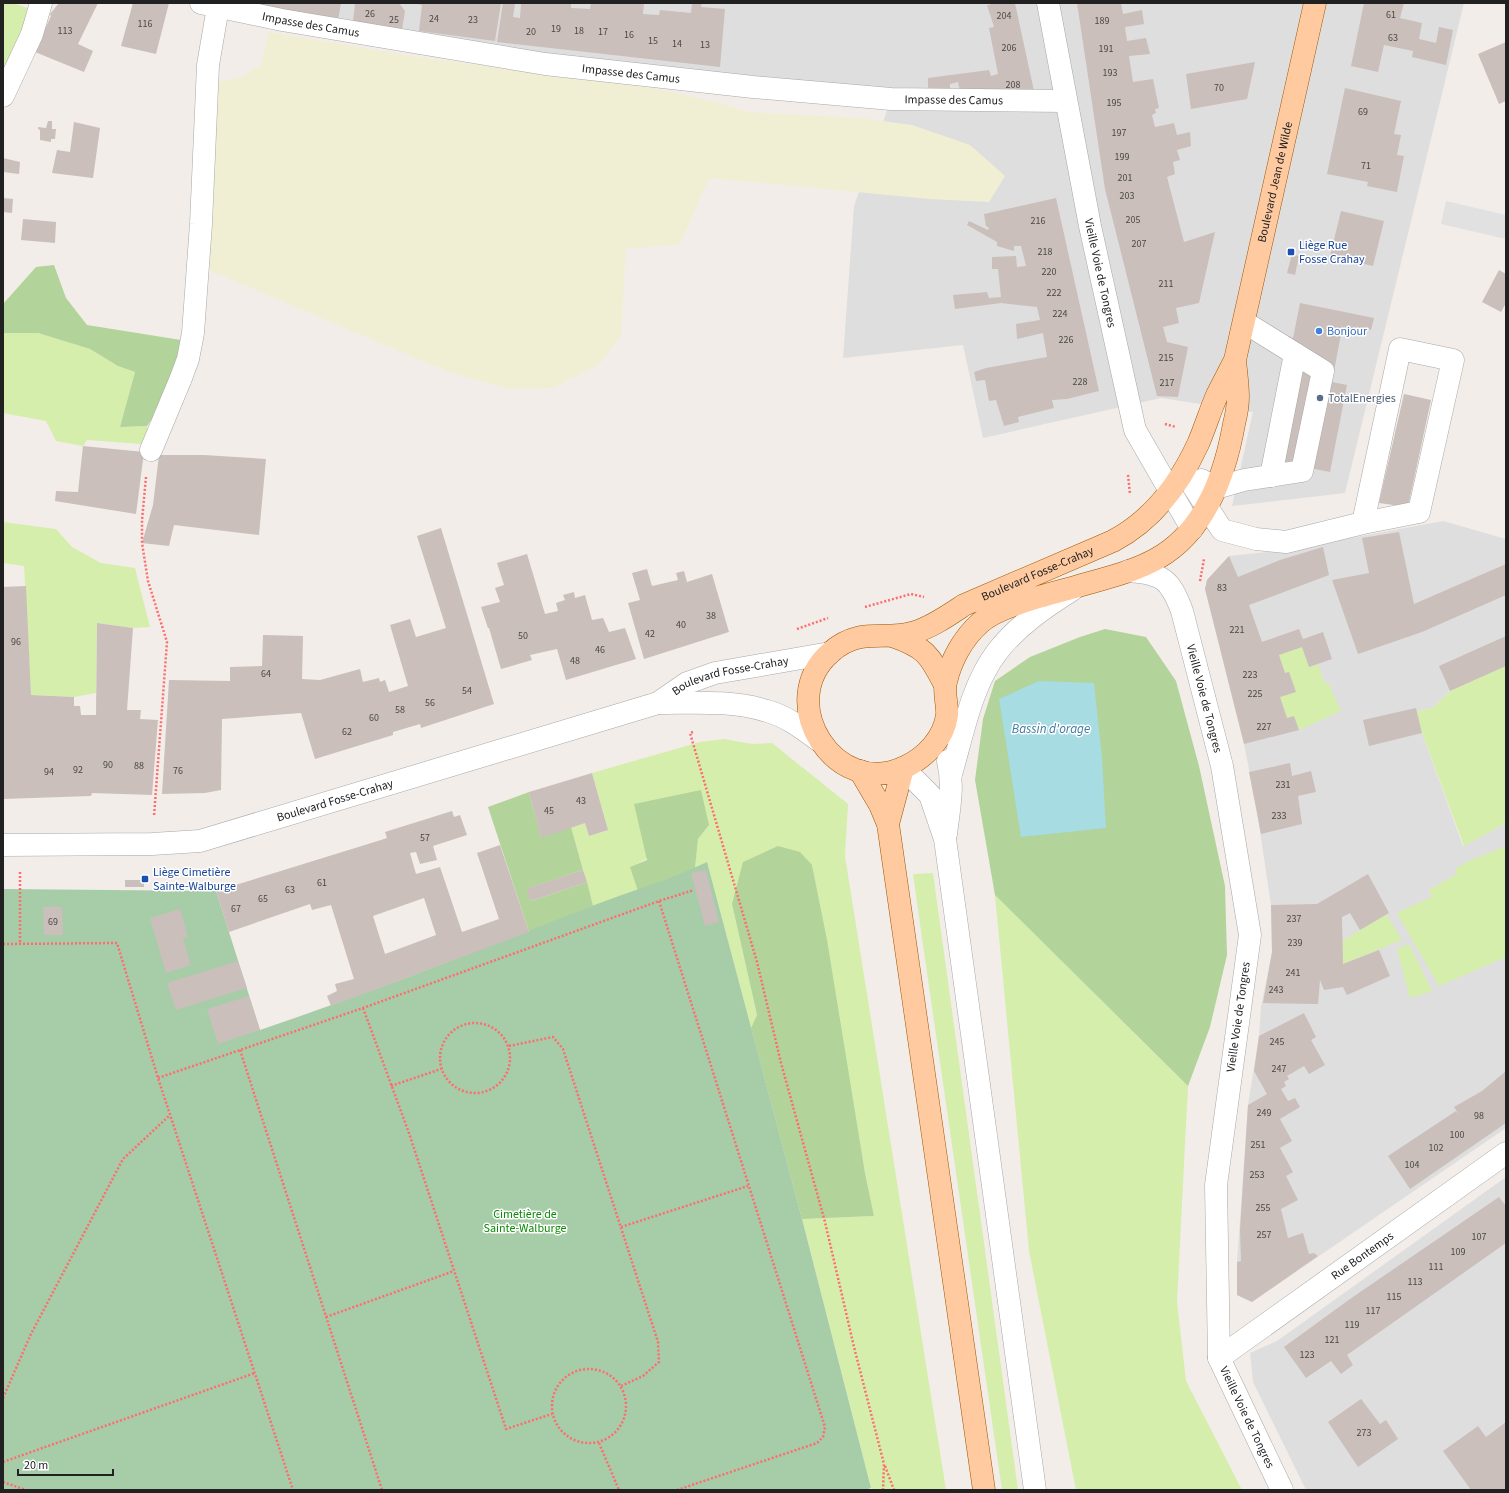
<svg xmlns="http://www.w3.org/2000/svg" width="1509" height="1493" font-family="'Source Sans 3',sans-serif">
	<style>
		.residential { fill: #dfdede }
		.farmland { fill: #f1efd3 }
		.grass { fill: #d5eeac }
		.forest { fill: #b2d39a }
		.cemetery { fill: #a7cca8 }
		.parking { fill: #e1e1e1 }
		.water { fill: #a6dce2 }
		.building { fill: #cabfba; fill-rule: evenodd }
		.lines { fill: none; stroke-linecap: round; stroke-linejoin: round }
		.minor-casing { stroke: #a8a8a8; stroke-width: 23 }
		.major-casing { stroke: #9f5600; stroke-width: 23 }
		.path { stroke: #ff6c70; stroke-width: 2.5; stroke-dasharray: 2 2; stroke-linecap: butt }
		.minor { stroke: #fff; stroke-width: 22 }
		.major { stroke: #ffcaa0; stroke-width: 22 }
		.transit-dot { fill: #1a4fb4; stroke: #fff; stroke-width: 1.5 }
		.shop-dot { fill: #3f7fe0; stroke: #fff; stroke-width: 1.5 }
		.service-dot { fill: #5c6f8a; stroke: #fff; stroke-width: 1.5 }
		.labels { text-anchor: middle; stroke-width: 3; stroke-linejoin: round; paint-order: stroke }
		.number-label { font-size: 10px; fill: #4b4847 }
		.street-label { font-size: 12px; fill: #212121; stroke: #fff }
		.transit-label { font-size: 12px; fill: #164399; stroke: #fff; text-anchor: start }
		.shop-label { font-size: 12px; fill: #366cbe; stroke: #fff; text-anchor: start }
		.service-label { font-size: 12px; fill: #4e5e75; stroke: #fff; text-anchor: start }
		.park-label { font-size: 12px; fill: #0b8905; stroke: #fff }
		.water-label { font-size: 13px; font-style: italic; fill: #3f7b9f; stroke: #fff }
	</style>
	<rect width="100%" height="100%" fill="#f2ede8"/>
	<path class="residential" d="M212,3H1464L1345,493L1232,506L1253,412L1161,398L983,438L963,345L843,358L854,206L891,99L282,20Z
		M1443,521L1506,539V666L1450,691L1434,707L1417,712L1422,733L1463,846L1506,823V1128L1252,1302L1237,1295V1262L1248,1105L1259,1036L1261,1007L1272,952L1271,905L1256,805L1244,744L1205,589L1206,585L1207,580L1229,556L1285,550Z
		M1506,1177V1490H1306L1253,1382L1250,1353L1277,1341Z"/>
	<path class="farmland" d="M269,32L411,56L658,89L726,105L748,112L860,118L912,125L970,145L1005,176L989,202L930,199L709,178L680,244L626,249L621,335L600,364L553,388L508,389L446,371L204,268L215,82L240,78L261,65Z"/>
	<path class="grass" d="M3,3H13L33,10L3,87Z
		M3,333H38L90,349L118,366L135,372L120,427L147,426L148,432L142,444L87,440L83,446L56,441L46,421L3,413Z
		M3,522L56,529L72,547L101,563L135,568L150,627L133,628L97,623L96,693L74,697L31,695L24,566L3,563Z
		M1302,647L1309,667L1318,664L1324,683L1328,682L1341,711L1299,730L1294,717L1287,718L1280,697L1296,691L1289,672L1285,673L1279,655Z
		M1506,666V823L1464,846L1422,733L1417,712L1434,707L1450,691Z
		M724,739L752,744L772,743L848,804L845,856L946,1490H875L871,1488L802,1219L874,1216C849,1100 836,982 812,865L732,904L757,1015L751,1028L707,863L695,868L698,839L709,825L631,867L638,891L593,906L571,827L585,823L589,836L608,830L592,773L700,742Z
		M1506,846V957L1439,986L1397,913L1432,897L1429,890L1457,874L1455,869L1471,860Z
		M933,873L1018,1490H1002L922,938L913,874Z
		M995,895L1188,1086L1177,1302L1186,1381L1242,1490H1076L1029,1251Z
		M1386,914L1402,940L1343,964L1342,941Z
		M1409,944L1432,991L1410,998L1397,949Z"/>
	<path class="forest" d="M54,265L66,298L87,325L181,340L176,371L161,406L147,426L120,427L135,372L118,366L90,349L38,333H3V304L36,267Z
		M1105,629L1146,637L1176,681L1199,766L1225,886L1227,955L1210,1027L1188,1086L995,895L975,780L983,719L995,681L1030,657L1080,637Z
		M701,790L709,825L698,839L695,868L638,891L630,867L647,860L634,804Z
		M529,792L541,837L571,827L583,870L527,889L531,901L587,882L593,906L529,932L488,807Z
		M778,846L800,852L812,865L827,940L865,1173L874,1216L802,1219L751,1028L757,1015L732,904L743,862Z"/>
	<path class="cemetery" d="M707,862L802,1219L871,1488L865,1490H3V889L216,891L260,1030C372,992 482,949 592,906C631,891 669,880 707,862Z"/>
	<path class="parking" d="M1446,201L1506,215V239L1441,224Z"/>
	<path class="water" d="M1039,681L1094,683L1102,758L1106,828L1021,837L999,699Z"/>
	<path class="building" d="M59,3H98L78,44L93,51L84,72L35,52L51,16L50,14Z
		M133,3H169L156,54L121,46Z
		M250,3H341L338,20Z
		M355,3H399L405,11L402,29L353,22Z
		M414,3H501L495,41L419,31L422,5Z
		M503,3H515L513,17L520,18L521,3H571V8L590,9L591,3H644L643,14L659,15L660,10L691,13L692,3H702L701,7L725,9L720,67L497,42Z
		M990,3H1015L1034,91H960L958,82L950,84V91L928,88V78L989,70L991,76L998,74L989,28L994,27L987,5H990Z
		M1077,3H1121L1123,14L1142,10L1144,24L1125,27L1127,41L1146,38L1150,54L1129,56L1133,82L1153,79L1159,108L1155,109L1156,113L1152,115L1155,127L1174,123L1177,135L1190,132L1191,146L1177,150L1180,160L1173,162L1175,174L1167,177L1184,242L1215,232L1199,303L1176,308L1179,323L1163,327L1167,342L1188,347L1178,397L1157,396L1105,189Z
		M1364,3H1404L1400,18L1422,23L1419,39L1436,43L1439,27L1453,30L1446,65L1412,57L1413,51L1384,45L1378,72L1351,66Z
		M1506,42V101L1499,104L1478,54Z
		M1255,62L1247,99L1191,109L1186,74Z
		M1345,88L1401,101L1394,134L1401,135L1397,155L1404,156L1397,192L1367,186L1368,182L1327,174Z
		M48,121H52V129H56L55,139H51V142L40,140V130L38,129V127L46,128Z
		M74,122L100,128L93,178L52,173L57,150L70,152Z
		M3,158L20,162L19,174L3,172Z
		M3,198L13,199L12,213L3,212Z
		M1056,198L1099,391L1067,399L1052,400L1054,408L1018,417L1019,422L1004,426L996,400L989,401L985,380L976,381L974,372L986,368L1047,357L1043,333L1017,339L1016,324L1040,320L1037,307L1001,303L955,309L953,295L987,292L989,298L1001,297L998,269H992V257L1016,256L1017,267L1026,266L1021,246H1014V251L997,246V242L967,225L969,221L988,230L989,228L986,226L984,214Z
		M1341,211L1384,221L1373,266L1330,256Z
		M23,219L56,222L55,243L21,240Z
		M1292,254L1299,256L1295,275L1287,273Z
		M1499,270L1506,274V303L1501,312L1482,302Z
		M1300,303L1374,318L1371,330L1354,327L1352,336L1341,334L1332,382L1347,385L1330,472L1264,459L1289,336L1293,338Z
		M1404,394L1431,400L1408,507L1379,503Z
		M83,446L144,452L136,514L55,501L56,491L78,492Z
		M159,455H204L266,459L259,535L174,525L169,546L142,543L153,505Z
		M441,528L494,704L421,728L420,724L393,732V735L315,759L301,713L222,719L221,790L205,793L162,794L169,680L230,681V667L262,666L263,635L303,636L302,679L320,680L360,669L363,682L379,678L380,682L385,680L389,692L408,686L390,625L410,619L416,637L446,628L417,536Z
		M1399,532L1414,604L1506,564V595L1422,632L1358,654L1332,580L1369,573L1362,538Z
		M1323,547L1329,575L1249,605L1262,642L1299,629L1303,639L1323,632L1332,659L1309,667L1302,647L1279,655L1285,673L1289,672L1296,692L1280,697L1287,718L1294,716L1299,730L1244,744L1205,589L1207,580L1229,556L1238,577L1280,560Z
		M527,554L545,614L558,611L556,603L565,600L563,595L574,592L575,598L585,595L592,620L603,618L609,632L625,628L636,659L566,680L557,649L530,655L532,660L501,669L489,628H488L481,607L500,602L495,588L504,585L497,563Z
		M647,569L652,586L678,580L676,573L684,571L687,582L712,574L729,632L644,659L628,603L640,600L632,573Z
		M26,586L31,695L74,697V706H80L81,715H96L97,623L133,628L127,710H141L140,719L158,720L152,795L92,793L91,796L3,799V587Z
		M1506,636V666L1450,691L1439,666Z
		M1416,708L1422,733L1369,746L1363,720Z
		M1290,763L1292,776L1311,771L1316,792L1298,796L1302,824L1261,834L1249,772Z
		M592,773L608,830L589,836L585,823L541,838L529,792Z
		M452,811L454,817L460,815L467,835L433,846L437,860L420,864L416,852L410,853L416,874L440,867L462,932L499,919L477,853L500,845L529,932L331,1006L327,996L337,991L335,984L354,979L331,905L312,910L310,904L229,932L216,891L381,840L387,838L385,832ZM424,898L436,935L385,954L373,916Z
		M583,870L587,882L531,901L526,889Z
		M706,870L719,922L705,926L691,873Z
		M1368,874L1389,913L1360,930L1350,913L1342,917L1343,964L1379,950L1390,976L1347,995L1343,987L1324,990L1320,980L1318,1004L1263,1003L1272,952L1271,905L1317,904Z
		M125,880H144V887H125Z
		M43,907H62L63,935H44Z
		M180,909L188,937L183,938L191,965L166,973L150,918Z
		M238,961L247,988L176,1010L167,983Z
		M249,996L260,1030L218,1044L207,1009Z
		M1304,1013L1316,1037L1311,1040L1325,1065L1309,1074L1304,1066L1287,1076L1289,1079L1284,1082L1286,1086L1281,1089L1288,1101L1295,1098L1300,1107L1280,1119L1292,1141L1280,1148L1293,1172L1286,1176L1298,1200L1281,1209L1288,1238L1303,1233L1309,1254L1314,1253L1318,1256L1252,1302L1237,1295V1262L1241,1261L1240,1230L1248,1105L1267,1094L1254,1071L1259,1036Z
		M1506,1071V1123L1410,1189L1388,1156L1456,1111L1460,1116L1454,1107L1482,1091Z
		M1499,1197L1506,1206V1243L1347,1355L1353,1365L1341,1374L1331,1361L1306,1378L1284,1347L1350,1299Z
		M1361,1399L1380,1424L1386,1420L1398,1439L1358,1467L1328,1422Z
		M1506,1422V1490H1471L1443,1451L1478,1426L1486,1437Z"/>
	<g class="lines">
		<defs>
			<g id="minor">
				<path id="s1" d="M201,3L282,20L545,64L753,87L891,99L1066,101"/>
				<path id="s2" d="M1048,3L1090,226L1135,430L1192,529"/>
				<path d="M3,96L32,34L41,3"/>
				<path d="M151,450L181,378L188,359L193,333L201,224L208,65L218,7"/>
				<path d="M1184,472L1222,530L1256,539L1286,542L1363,523L1400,349L1453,360L1419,512L1363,523"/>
				<path d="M1271,476L1295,354"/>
				<path d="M1201,480L1216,488L1244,480L1302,471L1323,371L1244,322"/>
				<path id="s3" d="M1128,571C1162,573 1170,579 1182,611L1222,766L1250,935L1216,1185L1219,1358L1282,1490"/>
				<path id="s4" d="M658,703L687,683L715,673L830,653"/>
				<path d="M903,768L930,795L945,839L1035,1490"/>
				<path d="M951,774C963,734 971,686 997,652C1017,626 1045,607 1072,590"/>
				<path d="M946,834C949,809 954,785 948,761"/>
				<path id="s5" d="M3,845L152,844L200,841L658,703C694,703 732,700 767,711C786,716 803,729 818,740"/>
				<path id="s6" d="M1219,1358L1506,1153"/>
			</g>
			<g id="major">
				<path id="s7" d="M1235,360C1236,372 1238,385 1238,397C1238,406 1236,416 1234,424C1225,475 1205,531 1158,558C1134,572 1102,579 1075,587C1050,594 998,606 980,623C963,638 951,660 946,682C943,693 948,704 947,715C944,738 926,757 905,767C836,800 773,702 831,652C861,626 884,642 915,632C932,627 949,615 964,605L1113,541C1153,520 1179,485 1198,444C1205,428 1210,411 1217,395C1223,383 1229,372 1235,360L1315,3"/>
				<path d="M892,636C926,648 929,654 945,685"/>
				<path d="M860,771L880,805L888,824L984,1490"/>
				<path d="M888,824L903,768"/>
			</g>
		</defs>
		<use href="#minor" class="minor-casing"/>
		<use href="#major" class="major-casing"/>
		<path class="path" d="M1165,424L1176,427
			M1128,475L1130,494
			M146,477L142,520V543L148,581L167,642L154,816
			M1200,581L1204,559
			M865,607L911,594L924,597
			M797,629L828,618
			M693,732L690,733L757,962L781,1063L825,1222L854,1347L884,1464L883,1490
			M20,872V944
			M659,901L825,1427L823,1437L817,1443L677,1490
			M3,944L117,943L158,1078L293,1490
			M363,1008L409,1133L506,1429L552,1414
			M440 1058a35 35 0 1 1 70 0a35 35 0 1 1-70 0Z
			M509,1046L553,1037L563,1049L658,1342L659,1362L643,1376L621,1386
			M240,1050L382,1490
			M158,1078L363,1008L659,901L694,890
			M391,1086L441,1069
			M621,1227L748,1186
			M326,1317L454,1271
			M552 1406a37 37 0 1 1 74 0a37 37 0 1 1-74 0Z
			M3,1398L31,1334L123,1159L170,1115
			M599,1443L619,1490
			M3,1462L255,1373
			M885,1466L894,1490
			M3,1482L26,1490"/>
		<use href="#minor" class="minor"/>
		<use href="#major" class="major"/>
	</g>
	<g class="transit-dot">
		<rect x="1287" y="248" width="8" height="8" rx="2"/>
		<rect x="141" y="875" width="8" height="8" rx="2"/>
	</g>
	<circle class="shop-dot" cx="1319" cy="331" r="4"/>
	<circle class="service-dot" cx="1320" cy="398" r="4"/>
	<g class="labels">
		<g class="number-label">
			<text x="370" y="17">26</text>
			<text x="1391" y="18">61</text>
			<text x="1004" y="19">204</text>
			<text x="434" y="22">24</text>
			<text x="394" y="23">25</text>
			<text x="473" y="23">23</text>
			<text x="1102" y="24">189</text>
			<text x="145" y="27">116</text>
			<text x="556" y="32">19</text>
			<text x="65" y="34">113</text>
			<text x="579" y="34">18</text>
			<text x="531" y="35">20</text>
			<text x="603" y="35">17</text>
			<text x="629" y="38">16</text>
			<text x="1393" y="41">63</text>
			<text x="653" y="44">15</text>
			<text x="677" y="47">14</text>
			<text x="705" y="48">13</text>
			<text x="1009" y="51">206</text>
			<text x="1106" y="52">191</text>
			<text x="1110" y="76">193</text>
			<text x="1013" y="88">208</text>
			<text x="1219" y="91">70</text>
			<text x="1114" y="106">195</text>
			<text x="1363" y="115">69</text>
			<text x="1119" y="136">197</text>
			<text x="1122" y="160">199</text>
			<text x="1366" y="169">71</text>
			<text x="1125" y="181">201</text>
			<text x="1127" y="199">203</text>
			<text x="1133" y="223">205</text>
			<text x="1038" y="224">216</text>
			<text x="1139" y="247">207</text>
			<text x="1045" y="255">218</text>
			<text x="1049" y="275">220</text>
			<text x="1166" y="287">211</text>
			<text x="1054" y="296">222</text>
			<text x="1060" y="317">224</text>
			<text x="1066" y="343">226</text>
			<text x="1166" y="361">215</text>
			<text x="1080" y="385">228</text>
			<text x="1167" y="386">217</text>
			<text x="1222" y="591">83</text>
			<text x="711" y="619">38</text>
			<text x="681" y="628">40</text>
			<text x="1237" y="633">221</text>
			<text x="650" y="637">42</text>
			<text x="523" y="639">50</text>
			<text x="16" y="645">96</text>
			<text x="600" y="653">46</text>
			<text x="575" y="664">48</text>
			<text x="266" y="677">64</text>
			<text x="1250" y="678">223</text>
			<text x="467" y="694">54</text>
			<text x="1255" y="697">225</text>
			<text x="430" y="706">56</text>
			<text x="400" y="713">58</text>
			<text x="374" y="721">60</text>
			<text x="1264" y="730">227</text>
			<text x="347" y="735">62</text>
			<text x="108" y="768">90</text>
			<text x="139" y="769">88</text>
			<text x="78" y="773">92</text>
			<text x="178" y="774">76</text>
			<text x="49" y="775">94</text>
			<text x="1283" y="788">231</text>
			<text x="581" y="804">43</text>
			<text x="549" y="814">45</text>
			<text x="1279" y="819">233</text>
			<text x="425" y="841">57</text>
			<text x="322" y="886">61</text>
			<text x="290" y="893">63</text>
			<text x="263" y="902">65</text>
			<text x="236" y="912">67</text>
			<text x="1294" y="922">237</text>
			<text x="53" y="925">69</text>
			<text x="1295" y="946">239</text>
			<text x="1293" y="976">241</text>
			<text x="1276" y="993">243</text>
			<text x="1277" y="1045">245</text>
			<text x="1279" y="1072">247</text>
			<text x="1264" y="1116">249</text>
			<text x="1479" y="1119">98</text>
			<text x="1457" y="1138">100</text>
			<text x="1258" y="1148">251</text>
			<text x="1436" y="1151">102</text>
			<text x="1412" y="1168">104</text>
			<text x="1257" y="1178">253</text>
			<text x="1263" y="1211">255</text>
			<text x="1264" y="1238">257</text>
			<text x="1479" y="1240">107</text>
			<text x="1458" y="1255">109</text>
			<text x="1436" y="1270">111</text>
			<text x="1415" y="1285">113</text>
			<text x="1394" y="1300">115</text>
			<text x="1373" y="1314">117</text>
			<text x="1352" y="1328">119</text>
			<text x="1332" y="1343">121</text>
			<text x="1307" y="1358">123</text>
			<text x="1364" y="1436">273</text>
		</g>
		<g class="street-label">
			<text dy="4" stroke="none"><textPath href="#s1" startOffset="112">Impasse des Camus</textPath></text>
			<text dy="4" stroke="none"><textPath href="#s1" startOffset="436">Impasse des Camus</textPath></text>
			<text dy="4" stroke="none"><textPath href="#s1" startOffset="760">Impasse des Camus</textPath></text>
			<text dy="4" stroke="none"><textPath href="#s7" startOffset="1493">Boulevard Jean de Wilde</textPath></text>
			<text dy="4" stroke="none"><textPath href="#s2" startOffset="275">Vieille Voie de Tongres</textPath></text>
			<text dy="4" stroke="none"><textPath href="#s7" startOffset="1005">Boulevard Fosse-Crahay</textPath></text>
			<text dy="4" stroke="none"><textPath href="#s4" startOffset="79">Boulevard Fosse-Crahay</textPath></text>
			<text dy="4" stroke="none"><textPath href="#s3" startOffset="164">Vieille Voie de Tongres</textPath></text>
			<text dy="4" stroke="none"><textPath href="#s5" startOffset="338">Boulevard Fosse-Crahay</textPath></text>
			<text transform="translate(1238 1017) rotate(-82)" y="4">Vieille Voie de Tongres</text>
			<text dy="4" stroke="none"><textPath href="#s6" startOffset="176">Rue Bontemps</textPath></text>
			<text dy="4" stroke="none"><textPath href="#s3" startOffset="896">Vieille Voie de Tongres</textPath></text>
		</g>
		<g class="transit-label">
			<text x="1299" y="249">Liège Rue<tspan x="1299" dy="14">Fosse Crahay</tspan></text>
			<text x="153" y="876">Liège Cimetière<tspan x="153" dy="14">Sainte-Walburge</tspan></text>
		</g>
		<g class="shop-label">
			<text x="1327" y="335">Bonjour</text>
		</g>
		<g class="service-label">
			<text x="1328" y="402">TotalEnergies</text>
		</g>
		<g class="park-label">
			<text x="525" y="1218">Cimetière de<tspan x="525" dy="14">Sainte-Walburge</tspan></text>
		</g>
		<g class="water-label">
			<text x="1051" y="733">Bassin d'orage</text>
		</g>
	</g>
	<rect width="1509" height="1493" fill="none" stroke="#212121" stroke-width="8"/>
	<path d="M18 1469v6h95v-6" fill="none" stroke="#212121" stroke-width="2"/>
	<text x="24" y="1469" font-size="12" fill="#212121" stroke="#ffffff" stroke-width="3" paint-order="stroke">20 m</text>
</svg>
